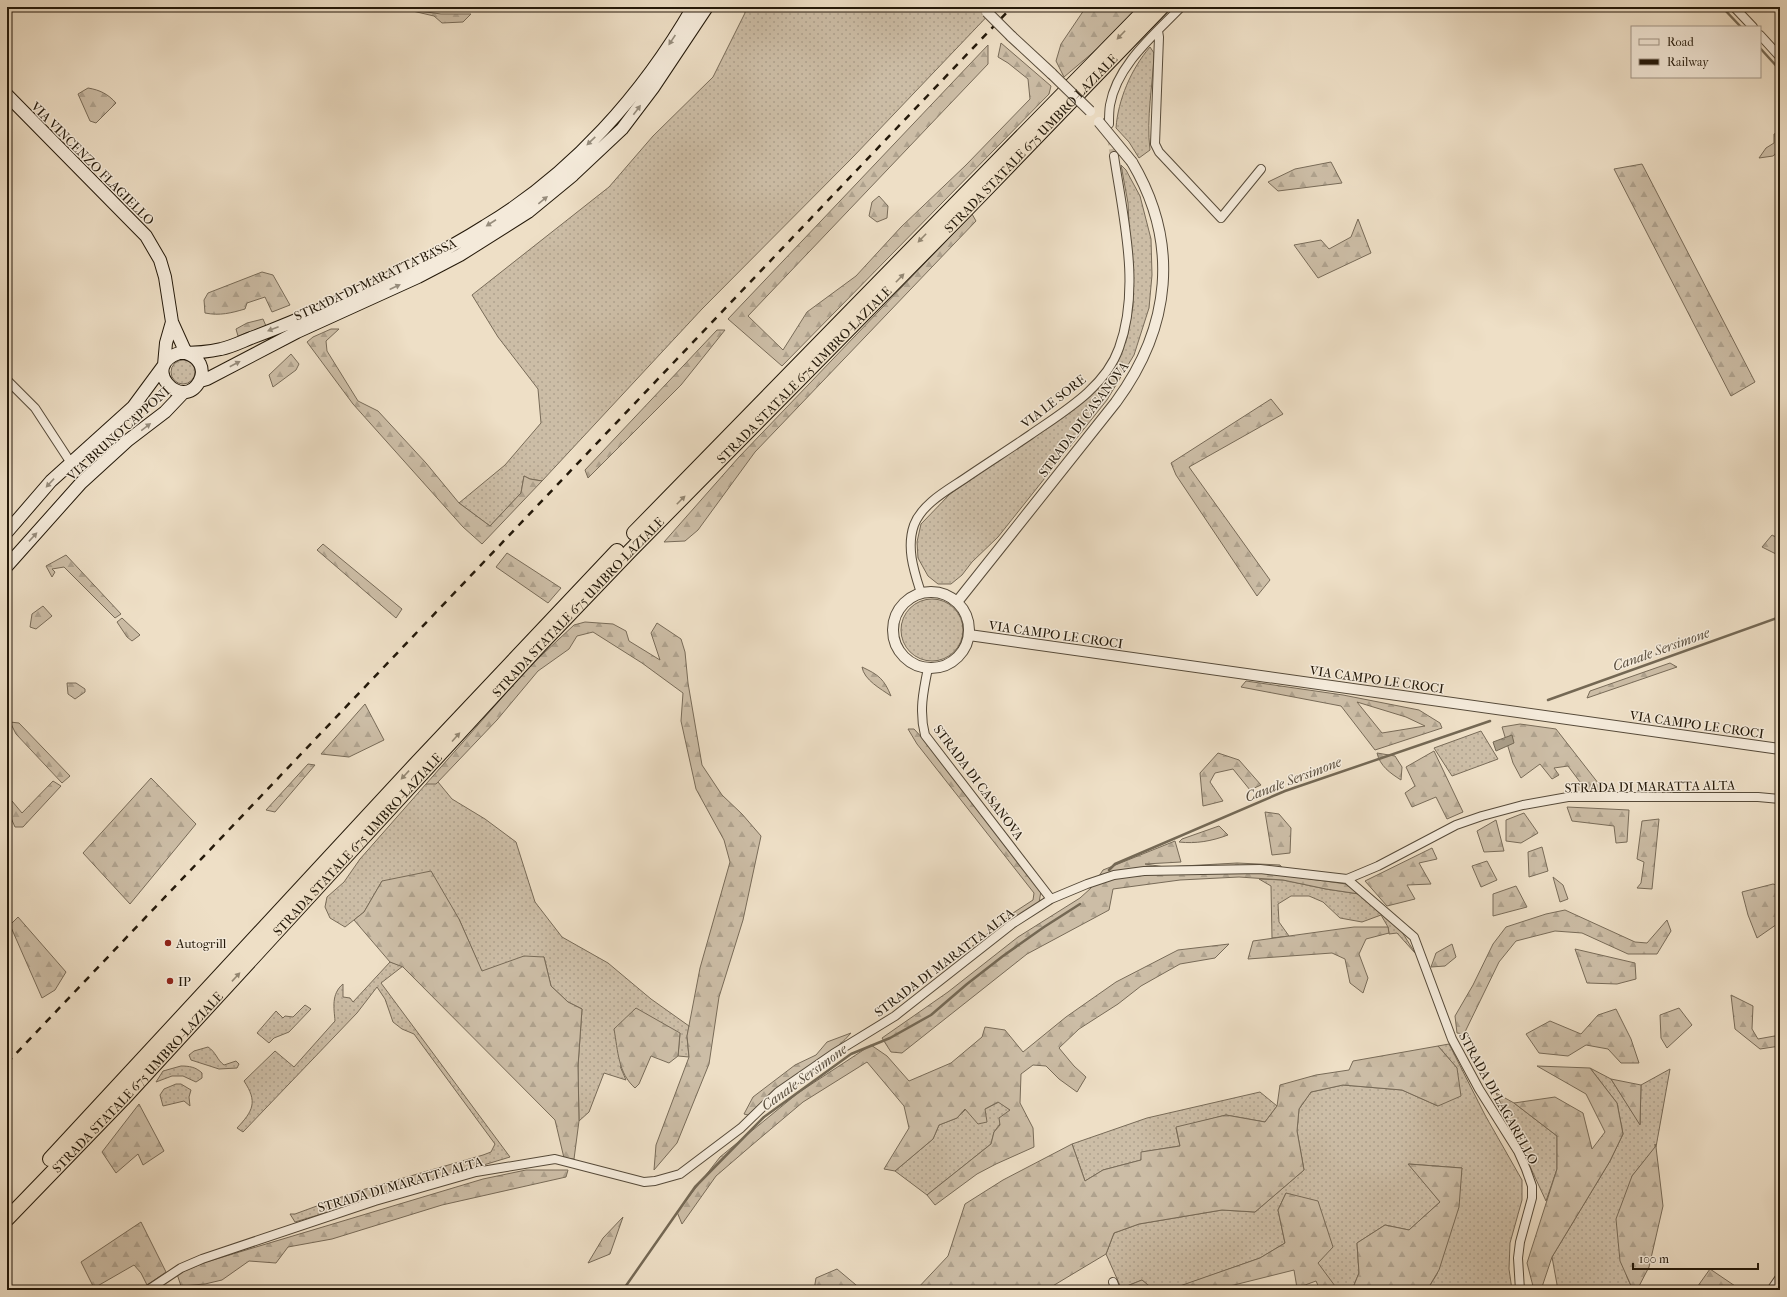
<svg xmlns="http://www.w3.org/2000/svg" width="1787" height="1297" font-family="'IM FELL French Canon',serif">
	<style>
		.grass { fill: url(#grass-dots); stroke: #786b58 }
		.forest { fill: url(#forest-firs); stroke: #786b58; fill-rule: evenodd }
		.water { fill: url(#water-ripples); stroke: #746854 }
		.lines { fill: none; stroke-linecap: round; stroke-linejoin: round }
		.stream { stroke: #746854; stroke-width: 2.5 }
		.minor-tunnel { stroke: #c6b7a0; stroke-width: 8; stroke-dasharray: 8 4; stroke-linecap: butt }
		.minor-casing { stroke: #564a39; stroke-width: 10 }
		.tertiary-casing { stroke: #564a39; stroke-width: 12 }
		.secondary-casing { stroke: #24190a; stroke-width: 14 }
		.trunk-casing { stroke: #24190a; stroke-width: 16 }
		.minor { stroke: #f4eada; stroke-width: 8 }
		.tertiary { stroke: #f4eada; stroke-width: 10 }
		.secondary { stroke: #f4eada; stroke-width: 12 }
		.trunk { stroke: #eedfc6; stroke-width: 14 }
		.rail { stroke: #24190a; stroke-width: 2.5; stroke-dasharray: 7 7; stroke-linecap: butt }
		.tertiary-bridge-casing { stroke: #564a39; stroke-width: 12; stroke-linecap: butt }
		.tertiary-bridge { stroke: #f4eada; stroke-width: 10 }
		.oneway { fill: #938671 }
		.oneway2 { fill: #968c7c }
		.poi-dot { fill: #8f2418; stroke: #f4eada; stroke-width: 1.5 }
		.labels { text-anchor: middle; stroke-width: 3; stroke-linejoin: round; paint-order: stroke }
		.street-label { font-size: 13px; fill: #24190a; stroke: #f4eada }
		.poi-label { font-size: 13px; fill: #24190a; stroke: #f4eada; text-anchor: start }
		.water-label { font-size: 14px; font-style: italic; fill: #594d3c; stroke: #f4eada }
	</style>
	<defs>
		<pattern id="grass-dots" width="8" height="8" patternUnits="userSpaceOnUse"><rect width="8" height="8" fill="#ccbda6"/><path d="M2 2h.1M6 6h.1" fill="none" stroke="#afa28e" stroke-width="1.8" stroke-linecap="round"/></pattern>
		<pattern id="forest-firs" width="22" height="20" patternUnits="userSpaceOnUse"><rect width="22" height="20" fill="#ccbda6"/><path d="M5 1l3.5 6h-7zM16 11l3.5 6h-7z" fill="#afa28e"/></pattern>
		<pattern id="water-ripples" width="26" height="14" patternUnits="userSpaceOnUse"><rect width="26" height="14" fill="#a99c86"/><path d="M2 4q2-2 4 0t4 0M15 11q2-2 4 0t4 0" fill="none" stroke="#897e6c"/></pattern>
	</defs>
	<rect width="100%" height="100%" fill="#eedfc6"/>
	<filter id="stains"><feTurbulence type="fractalNoise" baseFrequency=".005" numOctaves="4"/><feColorMatrix values="0 0 0 0 .2 0 0 0 0 .09 0 0 0 0 .02 0 0 0 .5 -.17"/></filter>
	<radialGradient id="worn" r=".72"><stop offset=".6" stop-color="#630" stop-opacity="0"/><stop offset="1" stop-color="#630" stop-opacity=".3"/></radialGradient>
	<path class="grass" d="M745,7H996L853,157L702,309L542,481L530,479L524,476L521,493L490,526L459,503L505,465L541,423L538,389L498,337L472,295L609,187L653,136L713,77L745,13Z
		M1150,47L1154,53C1153,85 1146,117 1150,150L1139,158L1129,142L1116,128C1118,100 1131,69 1150,47Z
		M1121,165L1126,170L1140,196L1151,239L1152,275L1149,308L1134,355L1107,400L998,537L972,562L962,575L951,584H938L928,576L918,558L917,542L921,524L950,494L1081,403L1115,367L1127,338L1133,306L1128,203Z
		M171 372a12 12 0 1 1 24 0a12 12 0 1 1-24 0Z
		M901 630a31 31 0 1 1 62 0a31 31 0 1 1-62 0Z
		M1481,731L1498,759L1452,776L1434,748Z
		M438,782L452,799L485,819L516,842L535,902L562,937L608,963L651,999L689,1026L687,1037L689,1057L678,1056L680,1033L620,1066L626,1080L604,1073L589,1112L579,1121L578,1066L582,1009L568,1002L551,986L544,957L482,972L459,919L382,881L364,912L345,927L330,918L325,907L327,897L344,882L360,859L426,784Z
		M1259,879L1283,880L1326,889L1359,894L1402,932L1415,953L1397,933L1389,934L1388,927L1381,915L1362,922L1340,918L1323,902L1309,896H1291L1278,904L1279,922L1289,936L1272,938L1271,886Z
		M390,962L403,966L381,983L510,1157L295,1222L290,1214H295L355,1192L483,1155L491,1152L495,1144L414,1034L402,1029L393,1022L385,999L377,987L357,1013L243,1132L237,1128C253,1111 258,1102 244,1081L275,1051L294,1067L335,1021C334,1008 331,994 343,984V997L350,998L353,1002Z
		M305,1005L311,1009L289,1032L274,1038L269,1043L257,1033L276,1011L283,1018L285,1016L293,1017Z
		M1449,1044L1485,1115L1522,1180V1200L1510,1243L1509,1269L1512,1290H1427L1437,1274L1462,1168L1409,1164L1440,1202L1409,1230L1385,1225L1357,1243L1359,1273L1352,1290H1330L1334,1286L1317,1263L1286,1193L1278,1210L1285,1243L1260,1258L1170,1290H1154L1142,1280L1122,1288L1125,1290H1122L1106,1254L1114,1233L1139,1224L1222,1210L1255,1212L1304,1170L1297,1131L1299,1109L1311,1092L1343,1085L1402,1090L1438,1106L1457,1068L1438,1046Z
		M208,1047C216,1052 217,1060 224,1065L236,1061L239,1064L237,1068L219,1069L191,1060L189,1055L194,1051Z
		M181,1066C189,1066 196,1067 202,1073V1078L196,1082L183,1076H172L156,1082L163,1071Z
		M1590,1068L1611,1079L1640,1124L1641,1085L1670,1069L1656,1147L1632,1176L1627,1277L1633,1290H1558L1552,1257L1610,1161L1623,1134L1617,1103Z
		M176,1084H181L191,1090L189,1097L190,1106L184,1101L163,1106L160,1095L164,1089Z
		M1260,1092L1277,1106L1265,1122L1226,1115L1176,1128L1180,1146L1142,1152L1141,1160L1103,1170L1085,1181L1072,1144L1147,1118Z
		M1496,1093L1514,1103L1557,1136V1169L1546,1201Z
		M999,1102L1010,1110L994,1132L991,1144L927,1195L895,1171L933,1139L939,1125L957,1118L966,1109H985Z"/>
	<path class="forest" d="M1086,7H1138L1097,49L1064,77L1056,61L1061,44Z
		M404,9L441,14H471L463,22L442,23L434,16Z
		M1001,43L1051,86L1049,94L782,366L728,319L988,45V64L748,316L783,350L807,312L856,276L901,227L966,165L1030,99L1028,79L1008,63L998,57Z
		M88,88C100,90 108,94 116,103L96,123L90,121L78,94Z
		M1780,132V150L1773,156L1759,158L1766,148L1774,143V134Z
		M1331,162L1342,183L1278,191L1268,182L1295,169Z
		M1642,164L1755,382L1731,396L1614,169Z
		M879,196L888,206L887,218L877,222L869,216L872,202Z
		M972,214L976,221L755,452L698,530L685,541L664,542L739,457Z
		M1358,219L1371,253L1318,278L1294,245L1321,240L1329,249L1351,237Z
		M262,272L273,275L290,305L272,312L265,297L247,303L245,309C231,313 220,316 205,313L204,300L208,293Z
		M263,319L266,326L238,336L236,329L247,323Z
		M331,329H339L326,341L327,351L358,401L378,411L426,463L459,503L490,526L521,493L524,476L530,479L542,481L482,544L463,527L353,404L307,342L313,337Z
		M717,330H725L681,385L588,478L585,470Z
		M291,354L299,364L296,370L273,387L269,375Z
		M1271,399L1283,414L1189,467L1270,580L1257,596L1176,475L1171,463Z
		M1772,535L1780,539V552L1776,554L1762,547Z
		M323,544L402,609L396,618L317,550Z
		M507,553L561,588L548,603L496,567Z
		M66,555L121,614L115,618L64,567L52,569L55,572L52,577L46,566Z
		M43,606L52,616L36,629L30,627L32,614Z
		M122,618L140,635L132,641L127,637L117,622Z
		M585,622L613,624L626,631L629,641L660,660L651,633L657,623L681,639L685,652L688,683L702,765L722,795L742,814L761,836L743,920L719,997L709,1064L677,1143L654,1170L656,1145L689,1057L687,1036L700,968L730,862L724,840L696,789L681,721L683,693L642,663L593,632L577,636L569,649L538,671L497,720L436,784H426L529,667L574,625Z
		M1670,663L1677,667L1587,698L1590,691Z
		M862,667C879,675 884,679 891,696C881,689 864,680 862,667Z
		M1246,681L1343,695L1419,710L1440,723L1442,728L1375,750L1341,706L1241,687ZM1357,702L1406,717L1425,726L1382,733Z
		M67,683H76L85,689V692L75,699L68,694Z
		M365,704L384,740L349,757L321,754Z
		M10,722L19,723L70,776L62,783L16,734Z
		M1520,724L1556,729L1602,788L1589,795L1574,791L1580,782L1568,766L1554,768L1559,775L1552,779L1540,764L1521,778L1513,763L1502,727Z
		M908,729H914L926,742L1041,891L1039,903C1015,917 996,935 971,947L1013,913L1033,900L1034,893L917,744Z
		M1434,751L1463,812L1447,819L1436,797L1412,807L1405,793L1415,786L1406,767Z
		M1218,753L1239,760L1261,785L1250,790L1233,769L1215,773L1210,782L1223,801L1203,806L1200,773Z
		M1377,753L1395,756L1402,767L1401,780C1390,773 1380,766 1377,753Z
		M308,764L315,765L275,812L266,810Z
		M151,778L196,824L130,904L83,853Z
		M53,781L61,786L23,827H15L7,809V798L12,801L22,813Z
		M1567,807L1629,810L1627,842L1616,843L1614,826L1572,821Z
		M1265,812L1279,814L1291,828L1290,853L1272,855Z
		M1524,813L1538,833L1521,843L1506,841V820Z
		M1659,819L1652,889L1637,888L1641,883L1644,862L1637,859L1642,821Z
		M1496,820L1504,851L1484,852L1477,831Z
		M1219,826L1228,835C1212,841 1196,844 1179,842L1182,839Z
		M1175,841L1181,862L1145,864L1165,867L1237,863L1280,865L1289,876L1346,884L1359,894L1326,889L1283,880L1239,877L1180,880L1113,889L1109,910L1027,954L902,1053L891,1052L882,1038L948,992L1018,937L1080,898L1091,888L1103,870Z
		M1542,847L1548,871L1529,877L1528,852Z
		M1432,848L1437,859L1419,863L1431,884L1407,885L1415,899L1387,906L1365,881Z
		M1487,861L1497,880L1481,887L1472,866Z
		M431,871L459,919L482,971L524,956L544,957L551,986L568,1002L582,1009L578,1066L579,1121L574,1159L564,1158L555,1120L403,967L390,962L354,920L364,912L382,881Z
		M1553,877L1563,885L1568,899L1560,902Z
		M1773,884L1780,886V922L1757,938L1748,915L1742,892Z
		M1516,886L1527,907L1493,916V894Z
		M1565,910L1635,942L1647,943L1667,920L1671,931L1657,954H1628L1582,933L1555,931L1516,941L1499,962L1464,1034L1457,1033L1455,1016L1473,985L1493,944L1506,927L1546,914Z
		M18,917L66,972L55,990L42,998L10,925Z
		M1354,927H1388L1389,933L1366,939L1359,954L1368,978L1363,993L1350,983L1345,959L1332,953L1248,959L1253,941Z
		M1229,944L1215,958L1180,964L1141,986L1118,1004L1079,1029L1059,1048L1074,1066L1086,1077L1077,1092L1059,1079L1046,1066L1033,1065L1021,1074L1020,1103L1033,1128L1034,1147L996,1164L977,1174L935,1205L927,1195L991,1144L994,1132L1000,1125L999,1118L1010,1110L998,1102L985,1109L987,1122L978,1124L965,1109L957,1118L939,1125L933,1139L895,1171L884,1169L909,1128L904,1106L867,1062L803,1102L752,1145L716,1176L682,1224L677,1212L720,1157L798,1093L871,1045L887,1056L909,1081L951,1063L982,1037L985,1027L1005,1030L1023,1052L1066,1017L1116,982L1178,950Z
		M1452,944L1456,957L1445,966L1431,967L1436,953Z
		M1575,949L1635,963L1636,979L1617,984L1587,983Z
		M1731,995L1753,1006L1752,1029L1758,1039L1780,1035V1046L1760,1049L1735,1029Z
		M636,1008L680,1033L678,1056L669,1063L651,1056L639,1084L635,1088C618,1073 618,1051 614,1029Z
		M1679,1008L1692,1025L1667,1048L1661,1038L1660,1015Z
		M1616,1009L1631,1039L1639,1063H1621L1608,1049L1586,1045L1568,1056L1539,1053L1526,1034L1550,1021L1581,1034L1598,1015Z
		M851,1033C836,1051 815,1062 795,1076C779,1087 763,1101 748,1115L744,1114L753,1097L795,1065L816,1055L827,1042Z
		M1438,1046L1457,1068L1461,1096L1438,1106L1402,1090L1343,1085L1311,1092L1299,1109L1297,1131L1304,1170L1255,1212L1222,1210L1139,1224L1114,1233L1106,1254L1051,1287L1030,1290H916L948,1256L965,1204L1003,1180L1072,1144L1085,1181L1103,1170L1141,1160V1152L1180,1146L1176,1127L1226,1115L1265,1122L1277,1106L1280,1085L1316,1075L1349,1070L1353,1061Z
		M1537,1066L1590,1068L1617,1103L1623,1134L1610,1161L1552,1257L1541,1290H1534L1527,1263L1557,1169V1136L1514,1103L1555,1097L1583,1113L1592,1149L1605,1132L1586,1094Z
		M1611,1079L1641,1085L1640,1125Z
		M139,1104L164,1151L143,1165L138,1154L116,1173L102,1152Z
		M1655,1144L1656,1147L1663,1206L1649,1267L1637,1290H1633L1620,1261L1616,1219L1632,1176L1655,1147Z
		M1408,1164L1462,1168L1459,1207L1439,1270L1427,1290H1352L1359,1273L1357,1243L1385,1225L1409,1230L1440,1202Z
		M526,1170H568L566,1177L442,1205L332,1239L288,1247L276,1263L249,1261L222,1280L205,1284L181,1286L177,1274L206,1262L483,1179Z
		M1286,1193L1318,1201L1333,1247L1318,1263L1335,1286L1330,1290H1320L1316,1281L1297,1288L1294,1270L1214,1290H1173L1174,1288L1260,1258L1285,1243L1278,1210Z
		M623,1217L610,1254L588,1263L603,1238Z
		M141,1222L166,1272L147,1285L141,1273L134,1265L94,1288L81,1262Z
		M837,1269L862,1290H814L816,1278Z
		M1710,1269L1741,1290H1695Z
		M1142,1280L1154,1290H1125L1122,1288Z"/>
	<path class="water" d="M1512,735L1514,743L1496,751L1493,742Z"/>
	<g class="lines">
		<path class="stream" d="M1722,7L1741,27
			M1760,48L1780,70
			M1548,700L1780,617
			M1109,870L1115,864L1285,791L1490,721
			M623,1290L695,1187L764,1117L851,1054L890,1038L931,1015L967,984L1003,956L1044,927L1080,904"/>
		<path class="minor-tunnel" d="M1111,137L1114,156"/>
		<defs>
			<path id="minor" d="M1734,7L1753,27
				M1158,31L1159,37L1155,144L1159,152L1221,218L1261,169
				M1760,35L1780,57
				M1109,124C1109,118 1109,111 1110,105C1117,65 1154,35 1181,7
				M7,380L35,408L71,463
				M921,593C914,571 906,548 914,525C922,504 946,491 964,479C986,464 1008,450 1030,435C1063,412 1105,388 1119,348C1141,288 1123,217 1114,156
				M928,668C923,692 919,712 925,735L1051,899
				M1347,879L1414,937L1452,1039L1479,1089L1518,1151L1526,1169L1532,1186V1198L1520,1242L1518,1258L1520,1290
				M1113,1282L1116,1290
				M148,1290L181,1268L202,1259L375,1201L476,1172L555,1159L644,1182L655,1181L680,1174L741,1128L778,1092L833,1054L895,1016L1012,924L1051,899L1087,884L1114,875L1144,871L1260,869L1347,879L1378,866L1456,825L1482,816L1523,805L1568,797H1758L1780,799
				M1771,1290L1780,1277"/>
			<path id="tertiary" d="M1011,36L1052,74
				M893 630a38 38 0 1 1 76 0a38 38 0 1 1-76 0Z
				M957,602L1116,402C1171,327 1180,243 1132,162
				M969,635L1780,749"/>
			<path id="secondary" d="M7,95L146,236L160,260L165,277L172,322L186,353
				M186,353C192,355 197,358 200,364C203,370 202,377 199,382C182,412 139,367 179,353C192,353 208,352 221,349C231,347 241,342 251,338C278,328 304,317 331,305C383,281 436,257 485,226C572,174 643,94 693,7
				M200,381L207,379L297,332L418,277L460,255L528,212L573,175L622,129L653,88L707,7
				M7,532L51,481L133,407L164,365L166,343L172,322
				M7,566L81,483L127,441L165,412L184,392"/>
			<g id="trunk">
				<path d="M634,533L1148,7"/>
				<path d="M50,1159L415,765L617,551"/>
				<path id="s1" d="M7,1219L123,1099L537,648L630,551L966,210L1162,7"/>
			</g>
		</defs>
		<use href="#minor" class="minor-casing"/>
		<use href="#tertiary" class="tertiary-casing"/>
		<use href="#secondary" class="secondary-casing"/>
		<use href="#trunk" class="trunk-casing"/>
		<use href="#minor" class="minor"/>
		<use href="#tertiary" class="tertiary"/>
		<use href="#secondary" class="secondary"/>
		<use href="#trunk" class="trunk"/>
		<path class="rail" d="M7,1063L1012,7"/>
		<defs>
			<path id="tertiary-bridge" d="M987,12L1011,36
				M1052,74L1090,111
				M1099,122L1132,162"/>
		</defs>
		<use href="#tertiary-bridge" class="tertiary-bridge-casing"/>
		<use href="#tertiary-bridge" class="tertiary-bridge"/>
	</g>
	<defs><path id="oneway-solid" d="M-6-.8H1V-3.2L6.5 0L1 3.2V.8H-6Z"/></defs>
	<g class="oneway">
		<use href="#oneway-solid" transform="translate(1121 35) rotate(134)"/>
		<use href="#oneway-solid" transform="translate(922 238) rotate(134)"/>
		<use href="#oneway-solid" transform="translate(900 278) rotate(-46)"/>
		<use href="#oneway-solid" transform="translate(681 500) rotate(-45)"/>
		<use href="#oneway-solid" transform="translate(456 737) rotate(-48)"/>
		<use href="#oneway-solid" transform="translate(405 775) rotate(133)"/>
		<use href="#oneway-solid" transform="translate(236 977) rotate(-47)"/>
	</g>
	<g class="oneway2">
		<use href="#oneway-solid" transform="translate(672 40) rotate(124)"/>
		<use href="#oneway-solid" transform="translate(637 110) rotate(-53)"/>
		<use href="#oneway-solid" transform="translate(591 141) rotate(136)"/>
		<use href="#oneway-solid" transform="translate(543 200) rotate(-39)"/>
		<use href="#oneway-solid" transform="translate(491 223) rotate(147)"/>
		<use href="#oneway-solid" transform="translate(395 287) rotate(-25)"/>
		<use href="#oneway-solid" transform="translate(273 329) rotate(159)"/>
		<use href="#oneway-solid" transform="translate(235 364) rotate(-28)"/>
		<use href="#oneway-solid" transform="translate(146 427) rotate(-37)"/>
		<use href="#oneway-solid" transform="translate(50 483) rotate(133)"/>
		<use href="#oneway-solid" transform="translate(33 537) rotate(-47)"/>
	</g>
	<g class="poi-dot">
		<circle cx="168" cy="943" r="4"/>
		<circle cx="170" cy="981" r="4"/>
	</g>
	<g class="labels">
		<g class="street-label">
			<text dy="5" stroke="none"><textPath href="#s1" startOffset="1485">STRADA STATALE 675 UMBRO-LAZIALE</textPath></text>
			<text transform="translate(93 163) rotate(45)" y="5">VIA VINCENZO FLAGIELLO</text>
			<text transform="translate(375 279) rotate(-25)" y="5">STRADA DI MARATTA BASSA</text>
			<text dy="5" stroke="none"><textPath href="#s1" startOffset="1161">STRADA STATALE 675 UMBRO-LAZIALE</textPath></text>
			<text transform="translate(1053 401) rotate(-38)" y="5">VIA LE SORE</text>
			<text transform="translate(1083 419) rotate(-53)" y="5">STRADA DI CASANOVA</text>
			<text transform="translate(118 433) rotate(-42)" y="5">VIA BRUNO CAPPONI</text>
			<text dy="5" stroke="none"><textPath href="#s1" startOffset="837">STRADA STATALE 675 UMBRO-LAZIALE</textPath></text>
			<text transform="translate(1056 634) rotate(8)" y="5">VIA CAMPO LE CROCI</text>
			<text transform="translate(1377 679) rotate(8)" y="5">VIA CAMPO LE CROCI</text>
			<text transform="translate(1697 724) rotate(8)" y="5">VIA CAMPO LE CROCI</text>
			<text transform="translate(979 782) rotate(53)" y="5">STRADA DI CASANOVA</text>
			<text transform="translate(1650 786) rotate(-1)" y="5">STRADA DI MARATTA ALTA</text>
			<text dy="5" stroke="none"><textPath href="#s1" startOffset="513">STRADA STATALE 675 UMBRO-LAZIALE</textPath></text>
			<text transform="translate(944 962) rotate(-37)" y="5">STRADA DI MARATTA ALTA</text>
			<text dy="5" stroke="none"><textPath href="#s1" startOffset="189">STRADA STATALE 675 UMBRO-LAZIALE</textPath></text>
			<text transform="translate(1499 1098) rotate(61)" y="5">STRADA DI LAGARELLO</text>
			<text transform="translate(400 1184) rotate(-16)" y="5">STRADA DI MARATTA ALTA</text>
		</g>
		<g class="poi-label">
			<text x="176" y="948">Autogrill</text>
			<text x="178" y="986">IP</text>
		</g>
		<g class="water-label">
			<text transform="translate(1661 649) rotate(-20)" y="5">Canale Sersimone</text>
			<text transform="translate(1293 779) rotate(-21)" y="5">Canale Sersimone</text>
			<text transform="translate(804 1077) rotate(-36)" y="5">Canale Sersimone</text>
		</g>
	</g>
	<rect width="1787" height="1297" fill="none" stroke="#eedfc6" stroke-width="24"/>
	<rect x="8" y="8" width="1771" height="1281" fill="none" stroke="#24190a" stroke-width="2"/>
	<rect x="12" y="12" width="1763" height="1273" fill="none" stroke="#24190a"/>
	<rect x="1631" y="26" width="130" height="52" fill="#f4eada" stroke="#a19687"/>
	<rect x="1639" y="39" width="20" height="6" fill="#f4eada" stroke="#a19687"/>
	<text x="1667" y="46" font-size="12" fill="#24190a">Road</text>
	<rect x="1639" y="59" width="20" height="6" fill="#24190a" stroke="#a19687"/>
	<text x="1667" y="66" font-size="12" fill="#24190a">Railway</text>
	<path d="M1633 1263v6h125v-6" fill="none" stroke="#24190a" stroke-width="2"/>
	<text x="1639" y="1263" font-size="12" fill="#24190a" stroke="#f4eada" stroke-width="3" paint-order="stroke">100 m</text>
	<rect width="100%" height="100%" filter="url(#stains)"/>
	<rect width="100%" height="100%" fill="url(#worn)"/>
</svg>
